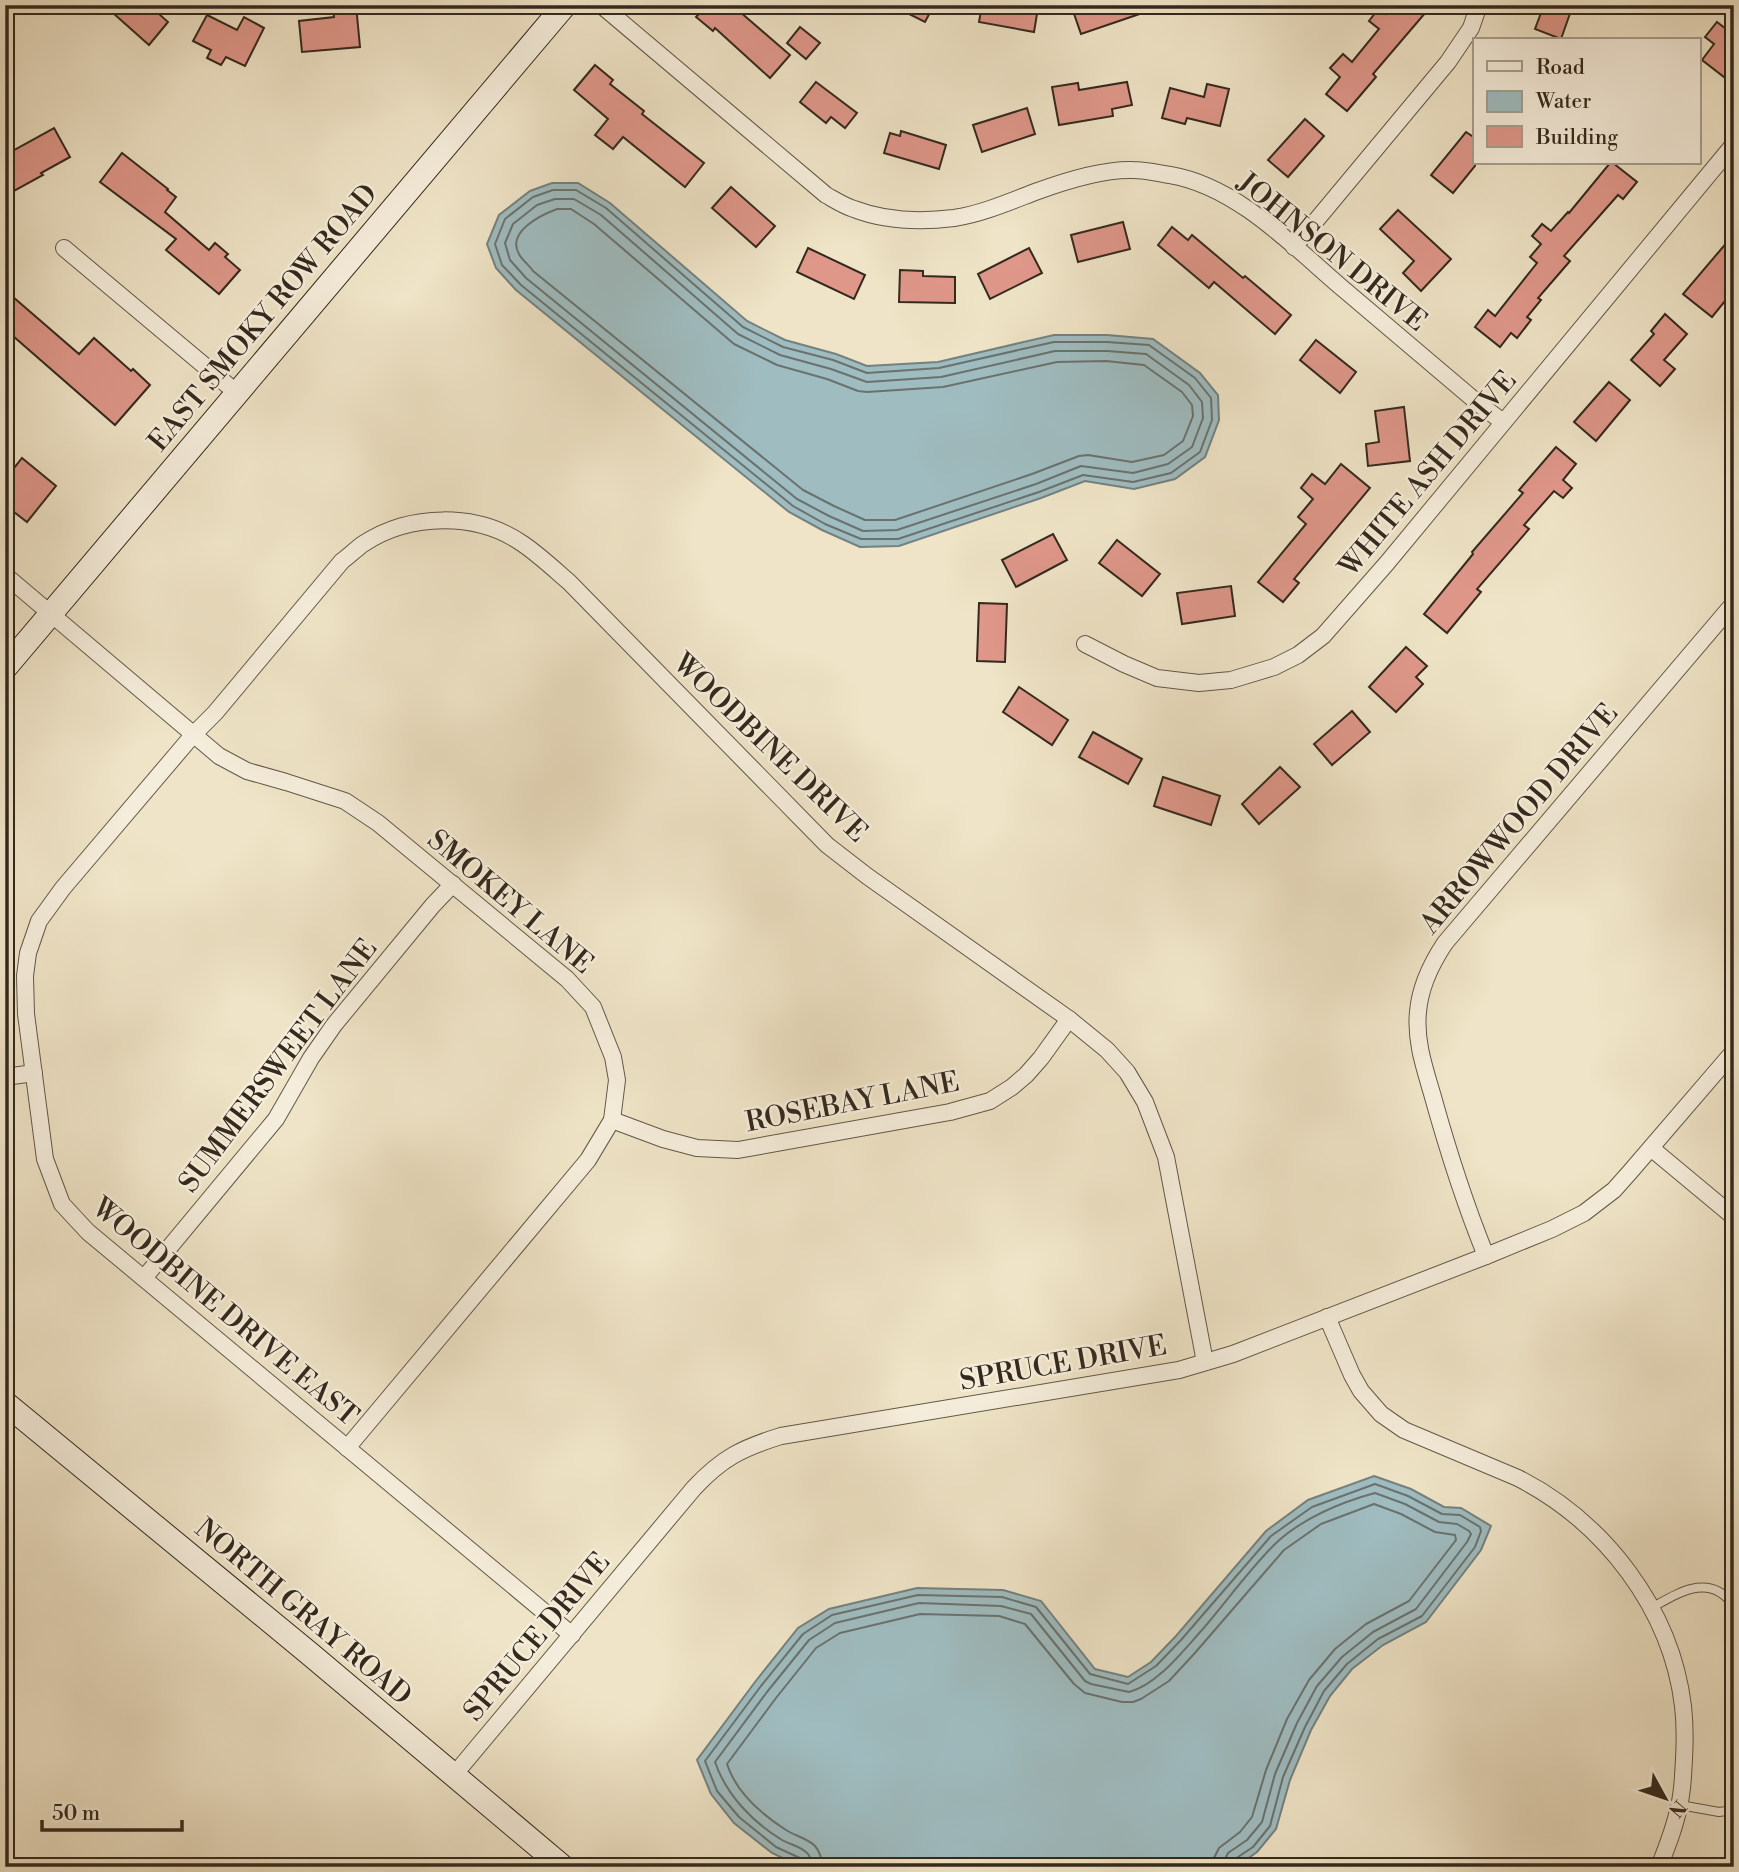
<svg xmlns="http://www.w3.org/2000/svg" width="1739" height="1872" font-family="'Libre Bodoni',serif">
  <style>
    .water { fill: #9fbcc0; stroke: #74817f; stroke-width: 2 }
    .lines { fill: none; stroke-linecap: round; stroke-linejoin: round }
    .shore { stroke: #69726e; stroke-width: 2 }
    .building { fill: #df978a; stroke: #33291d; stroke-width: 2 }
    .lane-casing { stroke: #625848; stroke-width: 10 }
    .street-casing { stroke: #625848; stroke-width: 18 }
    .secondary-casing { stroke: #33291d; stroke-width: 25 }
    .lane { stroke: #f5eddb; stroke-width: 8 }
    .street { stroke: #f5eddb; stroke-width: 16 }
    .secondary { stroke: #f5eddb; stroke-width: 23 }
    .labels { text-anchor: middle; stroke-width: 5; stroke-linejoin: round; paint-order: stroke }
    .street-label { font-size: 28px; fill: #33291d; stroke: #f5eddb }
  </style>
  <rect width="100%" height="100%" fill="#efe4c7"/>
  <filter id="stains"><feTurbulence type="fractalNoise" baseFrequency=".00286" numOctaves="4"/><feColorMatrix values="0 0 0 0 .2 0 0 0 0 .09 0 0 0 0 .02 0 0 0 .5 -.17"/></filter>
  <radialGradient id="worn" r=".72"><stop offset=".6" stop-color="#630" stop-opacity="0"/><stop offset="1" stop-color="#630" stop-opacity=".3"/></radialGradient>
  <g class="water">
    <polygon points="552,183 578,183 610,203 747,321 785,340 836,354 867,366 938,362 1054,335 1107,335 1153,339 1200,373 1218,395 1219,420 1205,457 1175,479 1134,489 1085,481 1041,498 899,546 860,547 822,530 789,512 516,290 496,268 487,244 499,215 530,191"/>
    <polygon points="1374,1476 1411,1489 1444,1507 1461,1508 1491,1526 1481,1550 1426,1622 1383,1645 1352,1669 1330,1696 1311,1730 1290,1780 1276,1829 1257,1852 1236,1867 802,1867 772,1853 734,1823 711,1794 697,1760 755,1682 798,1628 829,1609 917,1588 1003,1590 1041,1601 1095,1669 1128,1677 1151,1662 1176,1636 1266,1531 1308,1500"/>
  </g>
  <g class="lines">
    <g class="shore">
      <polygon points="553,190 576,190 606,208 743,327 783,347 833,360 867,373 939,368 1054,342 1107,342 1149,345 1195,378 1211,398 1212,420 1200,452 1171,473 1133,482 1083,475 1039,492 898,539 861,539 825,524 793,506 521,285 502,265 495,244 505,219 533,197"/>
      <polygon points="555,199 574,199 601,215 738,334 780,355 831,369 867,382 941,377 1055,351 1107,351 1146,354 1189,385 1202,402 1203,418 1192,447 1168,464 1133,473 1081,466 1036,484 897,530 863,531 829,516 797,499 526,278 510,260 505,243 513,224 537,205"/>
      <path d="M 557,209 L 571,209 L 594,224 L 734,344 L 777,365 L 827,379 L 858,391 L 867,392 L 943,387 L 1057,362 L 1106,361 L 1144,365 L 1182,392 L 1192,405 L 1193,416 L 1183,441 L 1164,455 L 1132,462 L 1088,455 L 1079,456 L 1032,474 L 895,520 L 865,520 L 834,506 L 803,490 L 533,271 C 529,265 522,260 519,254 C 506,232 541,215 557,209 Z"/>
      <polyline points="803,1867 800,1858 776,1847 739,1817 717,1791 705,1761 761,1686 803,1634 832,1615 918,1595 1002,1597 1036,1607 1090,1674 1128,1684 1156,1666 1181,1640 1271,1536 1312,1507 1375,1484 1408,1496 1442,1514 1460,1515 1480,1527 1481,1531 1475,1547 1422,1616 1378,1639 1347,1664 1324,1691 1305,1727 1283,1777 1270,1826 1253,1847 1235,1859 1233,1867"/>
      <path d="M 812,1867 C 811,1861 811,1856 806,1852 C 799,1846 789,1844 782,1840 C 752,1822 726,1794 715,1762 L 767,1692 L 809,1640 L 835,1623 L 919,1603 L 1001,1606 L 1031,1614 L 1085,1681 L 1091,1684 L 1129,1692 C 1157,1685 1183,1651 1202,1630 C 1226,1602 1249,1570 1275,1544 C 1301,1519 1341,1502 1375,1493 L 1405,1504 L 1439,1522 L 1457,1524 L 1469,1531 L 1471,1534 L 1467,1542 L 1416,1609 L 1373,1632 L 1342,1657 L 1317,1686 L 1297,1723 L 1275,1774 L 1262,1822 L 1247,1840 L 1228,1853 L 1225,1859 L 1224,1867"/>
      <path d="M 822,1867 C 822,1859 820,1852 815,1846 C 807,1838 795,1836 786,1830 C 761,1814 736,1792 727,1764 L 776,1698 L 816,1648 L 840,1633 L 920,1614 L 999,1616 L 1025,1624 L 1074,1684 L 1085,1693 L 1122,1702 L 1133,1702 L 1141,1699 L 1169,1681 L 1194,1654 L 1284,1550 L 1321,1524 L 1374,1504 L 1401,1514 L 1435,1532 L 1455,1535 L 1456,1540 L 1409,1601 L 1366,1624 L 1335,1649 L 1309,1680 L 1287,1719 L 1266,1770 L 1252,1817 L 1240,1832 L 1219,1848 L 1214,1858 L 1213,1867"/>
    </g>
  </g>
  <g class="building">
    <polygon points="104,5 149,5 168,22 149,45"/>
    <polygon points="333,5 356,5 360,47 302,52 299,21 334,17"/>
    <polygon points="707,5 732,5 790,55 770,78 715,28 713,31 696,17"/>
    <polygon points="891,5 934,5 925,22"/>
    <polygon points="982,5 1025,5 1038,8 1034,32 979,22"/>
    <polygon points="1071,5 1156,5 1157,8 1081,34"/>
    <polygon points="1394,5 1432,5 1373,74 1376,77 1347,111 1326,94 1340,77 1330,68 1343,54 1352,62 1379,29 1369,21 1379,8 1386,14"/>
    <polygon points="1544,5 1573,5 1561,39 1535,29"/>
    <polygon points="207,15 237,30 244,17 264,28 245,66 226,57 221,65 207,58 211,50 193,41"/>
    <polygon points="1717,22 1734,35 1734,64 1724,77 1702,60 1714,44 1705,37"/>
    <polygon points="800,27 820,43 806,59 787,43"/>
    <polygon points="595,65 613,80 610,84 644,111 642,114 704,163 685,187 623,137 613,149 595,135 608,119 574,90"/>
    <polygon points="816,82 857,113 845,128 831,117 826,123 800,102"/>
    <polygon points="1127,82 1132,105 1112,109 1113,116 1059,125 1052,87 1078,83 1079,90"/>
    <polygon points="1207,84 1229,89 1220,126 1187,118 1185,124 1162,118 1170,88 1204,97"/>
    <polygon points="1027,108 1035,134 982,152 973,125"/>
    <polygon points="1305,119 1324,136 1288,177 1268,160"/>
    <polygon points="54,128 70,157 41,173 43,175 14,191 5,174 5,155"/>
    <polygon points="901,131 946,145 939,169 884,153 890,133 900,136"/>
    <polygon points="1466,132 1475,138 1475,166 1453,193 1431,175"/>
    <polygon points="122,153 168,189 167,190 176,197 165,212 209,250 215,243 228,254 225,257 240,270 219,294 166,250 176,239 100,182"/>
    <polygon points="1610,163 1613,163 1637,182 1623,199 1618,195 1564,256 1570,261 1538,298 1541,300 1527,317 1531,320 1517,338 1511,333 1500,347 1475,327 1488,310 1495,316 1537,263 1530,257 1541,244 1532,236 1542,224 1551,231 1568,212 1569,213"/>
    <polygon points="731,187 775,226 756,247 712,208"/>
    <polygon points="1398,210 1451,259 1421,291 1403,273 1414,261 1380,229"/>
    <polygon points="1123,222 1130,249 1078,262 1071,235"/>
    <polygon points="1172,227 1188,240 1192,235 1243,278 1245,276 1291,315 1275,334 1214,282 1209,288 1158,245"/>
    <polygon points="1734,234 1734,290 1712,317 1683,294"/>
    <polygon points="808,248 865,275 854,299 797,272"/>
    <polygon points="1029,248 1042,273 990,299 978,274"/>
    <polygon points="900,270 923,271 923,276 955,277 955,303 899,302"/>
    <polygon points="5,290 79,354 94,338 131,371 133,369 150,385 115,425 5,329"/>
    <polygon points="1665,314 1687,334 1664,360 1675,369 1660,386 1631,360 1654,334 1651,331"/>
    <polygon points="1316,340 1356,372 1340,393 1300,360"/>
    <polygon points="1609,382 1630,400 1596,441 1574,422"/>
    <polygon points="1404,407 1410,461 1368,466 1366,444 1379,442 1375,411"/>
    <polygon points="1556,447 1576,464 1563,480 1572,488 1563,498 1554,491 1524,525 1529,529 1477,589 1481,592 1447,633 1424,614 1473,554 1472,552 1523,493 1519,490"/>
    <polygon points="22,458 56,486 27,522 5,505 5,461 14,468"/>
    <polygon points="1341,464 1370,488 1294,579 1299,583 1283,602 1258,582 1306,524 1298,517 1313,499 1301,488 1312,474 1325,484"/>
    <polygon points="1053,534 1067,560 1016,587 1002,560"/>
    <polygon points="1117,540 1160,574 1142,596 1099,563"/>
    <polygon points="1231,586 1235,616 1182,624 1177,593"/>
    <polygon points="979,603 1007,604 1005,662 977,661"/>
    <polygon points="1406,647 1427,666 1416,677 1423,684 1396,712 1369,687"/>
    <polygon points="1019,687 1068,720 1052,745 1003,712"/>
    <polygon points="1352,711 1370,732 1332,765 1314,744"/>
    <polygon points="1093,732 1142,759 1128,784 1079,757"/>
    <polygon points="1280,767 1300,787 1259,824 1242,804"/>
    <polygon points="1163,777 1220,796 1211,825 1154,806"/>
  </g>
  <g class="lines">
    <defs>
      <g id="lane">
        <path d="M 1651,1608 C 1680,1592 1710,1572 1734,1606"/>
        <polyline points="1680,1805 1719,1812 1734,1810"/>
      </g>
      <g id="street">
        <path d="M 601,5 L 826,195 C 835,200 844,206 854,209 C 885,221 921,222 954,218 C 981,214 1009,202 1035,192 C 1062,182 1104,169 1133,170 C 1145,170 1158,173 1170,175 C 1236,186 1292,245 1341,287 C 1387,326 1433,365 1479,404 L 1503,422"/>
        <polyline points="1294,247 1448,62 1471,28 1479,5"/>
        <polyline points="64,248 237,393"/>
        <polyline points="5,575 219,756 247,771 286,782 345,801 378,823 567,979 593,1007 613,1057 617,1080 612,1120 588,1160 347,1448"/>
        <polyline points="1085,644 1124,664 1157,678 1199,683 1231,680 1274,667 1298,655 1323,636 1387,563 1734,144"/>
        <polyline points="5,1077 34,1073"/>
        <polyline points="612,1120 663,1139 697,1148 738,1150 950,1112 990,1101 1012,1087 1026,1075 1041,1058 1069,1019"/>
        <polyline points="1651,1148 1734,1217"/>
        <path d="M 1486,1256 C 1465,1204 1448,1151 1433,1097 C 1425,1069 1415,1042 1418,1012 C 1420,987 1431,964 1445,943 L 1734,603"/>
        <polyline points="144,1278 276,1119 311,1058 334,1025 433,905 453,884"/>
        <path d="M 1327,1317 L 1352,1375 L 1361,1391 L 1381,1414 L 1404,1430 L 1518,1478 C 1604,1522 1671,1608 1683,1706 C 1685,1723 1685,1741 1684,1759 C 1683,1774 1683,1791 1679,1806 C 1675,1827 1667,1847 1659,1867"/>
        <path d="M 572,1635 L 88,1232 L 62,1204 L 45,1159 L 26,1014 L 25,976 L 28,953 L 39,921 L 63,888 L 193,735 L 215,713 L 342,561 C 349,556 356,549 363,544 C 410,513 477,512 523,544 C 539,555 554,569 569,582 L 827,845 L 867,876 L 1069,1019 L 1107,1050 L 1127,1072 L 1145,1102 L 1166,1157 L 1205,1362"/>
        <path d="M 454,1775 L 694,1488 C 722,1458 742,1448 781,1436 L 1179,1370 L 1233,1354 L 1486,1256 L 1552,1229 L 1584,1213 L 1614,1190 L 1630,1172 L 1734,1051"/>
      </g>
      <g id="secondary">
        <polyline points="5,668 565,5"/>
        <polyline points="5,1403 310,1654 563,1867"/>
      </g>
    </defs>
    <use href="#lane" class="lane-casing"/>
    <use href="#street" class="street-casing"/>
    <use href="#secondary" class="secondary-casing"/>
    <use href="#lane" class="lane"/>
    <use href="#street" class="street"/>
    <use href="#secondary" class="secondary"/>
  </g>
  <g class="labels">
    <g class="street-label">
      <text transform="translate(1333 251) rotate(39)" y="10">JOHNSON DRIVE</text>
      <text transform="translate(262 317) rotate(-50)" y="10">EAST SMOKY ROW ROAD</text>
      <text transform="translate(1427 473) rotate(-50)" y="10">WHITE ASH DRIVE</text>
      <text transform="translate(771 747) rotate(44)" y="10">WOODBINE DRIVE</text>
      <text transform="translate(1518 818) rotate(-50)" y="10">ARROWWOOD DRIVE</text>
      <text transform="translate(511 901) rotate(40)" y="10">SMOKEY LANE</text>
      <text transform="translate(277 1065) rotate(-53)" y="10">SUMMERSWEET LANE</text>
      <text transform="translate(852 1101) rotate(-11)" y="10">ROSEBAY LANE</text>
      <text transform="translate(226 1311) rotate(40)" y="10">WOODBINE DRIVE EAST</text>
      <text transform="translate(1063 1362) rotate(-10)" y="10">SPRUCE DRIVE</text>
      <text transform="translate(304 1611) rotate(40)" y="10">NORTH GRAY ROAD</text>
      <text transform="translate(536 1636) rotate(-50)" y="10">SPRUCE DRIVE</text>
    </g>
  </g>
  <rect width="1739" height="1872" fill="none" stroke="#efe4c7" stroke-width="28"/>
  <rect x="7" y="7" width="1725" height="1858" fill="none" stroke="#33291d" stroke-width="3.5"/>
  <rect x="14" y="14" width="1711" height="1844" fill="none" stroke="#33291d" stroke-width="2"/>
  <rect x="1473" y="38" width="228" height="126" fill="#f5eddb" stroke="#a79f8f" stroke-width="2"/>
  <rect x="1487" y="61" width="35" height="10" fill="#f5eddb" stroke="#a79f8f" stroke-width="2"/>
  <text x="1536" y="74" font-size="21" fill="#33291d">Road</text>
  <rect x="1487" y="91" width="35" height="21" fill="#9fbcc0" stroke="#a79f8f" stroke-width="2"/>
  <text x="1536" y="108" font-size="21" fill="#33291d">Water</text>
  <rect x="1487" y="126" width="35" height="21" fill="#df978a" stroke="#a79f8f" stroke-width="2"/>
  <text x="1536" y="144" font-size="21" fill="#33291d">Building</text>
  <g transform="translate(1665 1798) rotate(130)" stroke="#f5eddb" stroke-width="5" paint-order="stroke">
  <path d="M0-5L12 26L0 18L-12 26Z" fill="#33291d"/>
  <text y="-10" font-size="19" font-weight="bold" text-anchor="middle" fill="#33291d">N</text>
  </g>
  <path d="M42 1820v10h140v-10" fill="none" stroke="#33291d" stroke-width="3.5"/>
  <text x="52" y="1820" font-size="21" fill="#33291d" stroke="#f5eddb" stroke-width="5" paint-order="stroke">50 m</text>
  <rect width="100%" height="100%" filter="url(#stains)"/>
  <rect width="100%" height="100%" fill="url(#worn)"/>
</svg>
